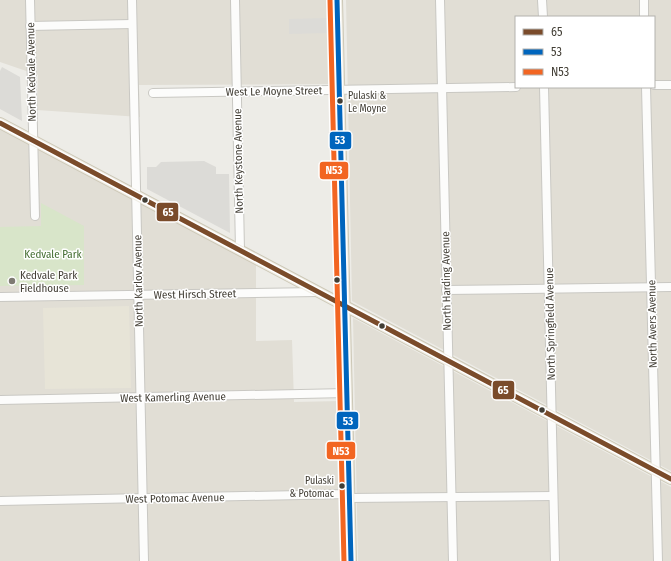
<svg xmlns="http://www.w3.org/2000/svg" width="671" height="561" font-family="'Fira Sans Condensed',sans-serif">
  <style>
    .residential { fill: #e1ded5; fill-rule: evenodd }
    .education { fill: #e7e4d7 }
    .green { fill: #d8e5c9 }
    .parking { fill: #dcdbd7 }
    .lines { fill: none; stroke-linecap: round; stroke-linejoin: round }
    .minor-casing { stroke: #c9c8c3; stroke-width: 10 }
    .major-casing { stroke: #cdc8b7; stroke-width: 12 }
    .minor { stroke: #fcfcfb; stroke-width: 8 }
    .major { stroke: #efece3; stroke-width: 10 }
    .bus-1-casing { stroke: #fff; stroke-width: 8 }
    .bus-2-casing { stroke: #fff; stroke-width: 8 }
    .bus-3-casing { stroke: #fff; stroke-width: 8 }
    .bus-1 { stroke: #7a4b2a; stroke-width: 5 }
    .bus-2 { stroke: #0065bd; stroke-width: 5 }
    .bus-3 { stroke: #f26522; stroke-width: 5 }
    .bus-dot { fill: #423e35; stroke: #fff; stroke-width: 1.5 }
    .poi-dot { fill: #7e7b73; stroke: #fff; stroke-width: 1.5 }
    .labels { text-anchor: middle; stroke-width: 3; stroke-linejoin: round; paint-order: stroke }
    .bus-label { font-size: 10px; fill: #423e35; stroke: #fff; text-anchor: start }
    .street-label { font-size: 11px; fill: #423e35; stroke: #fff }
    .park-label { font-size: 11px; fill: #426c2f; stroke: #fff }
    .poi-label { font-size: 11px; fill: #423e35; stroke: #fff; text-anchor: start }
    .line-badge { stroke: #fff; stroke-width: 1.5 }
    .badge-label { font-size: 11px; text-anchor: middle; font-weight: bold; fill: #fff }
  </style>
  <rect width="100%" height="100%" fill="#edece7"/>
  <g class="residential">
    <polygon points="0,0 331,0 333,84 139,85 140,117 37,110 38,75 0,62"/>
    <path d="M 346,0 L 671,0 L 671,471 L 352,301 ZM 516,17 L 654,17 L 654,87 L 516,87 Z"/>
    <polygon points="0,128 256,264 256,341 292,340 294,402 341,401 344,561 0,561"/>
    <polygon points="353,318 671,487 671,561 358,561"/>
  </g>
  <polygon class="education" points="129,306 131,388 45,389 43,308"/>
  <polygon class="green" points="41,203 84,226 84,285 0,286 0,227 41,226"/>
  <g class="parking">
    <polygon points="327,18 328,33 289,34 289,19"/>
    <polygon points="2,67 20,77 22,121 0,109 0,71"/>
    <polygon points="204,161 216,167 216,174 229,174 230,233 147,189 147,167 156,167 161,162"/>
  </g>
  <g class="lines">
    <defs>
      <g id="minor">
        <polyline points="30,0 35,216"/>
        <polyline points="132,0 144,561"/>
        <polyline points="235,0 240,250"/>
        <polyline points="440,0 453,561"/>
        <polyline points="542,0 543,17"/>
        <polyline points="644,0 644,17"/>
        <polyline points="30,26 132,24"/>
        <polyline points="654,85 671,85"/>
        <polyline points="544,87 555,561"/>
        <polyline points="646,87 658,561"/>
        <polyline points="153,93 516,87"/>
        <polyline points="446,290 671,287"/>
        <polyline points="0,297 318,292"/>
        <polyline points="0,400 347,393"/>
        <polyline points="349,498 553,496"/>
        <polyline points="0,501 349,494"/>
      </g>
      <g id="major">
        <polyline points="337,0 351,561"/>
        <polyline points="0,123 671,479"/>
      </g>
    </defs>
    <use href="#minor" class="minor-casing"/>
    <use href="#major" class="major-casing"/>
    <use href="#minor" class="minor"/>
    <use href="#major" class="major"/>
    <defs>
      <polyline id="bus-1" points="0,123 671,479"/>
      <polyline id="bus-2" points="337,0 351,561"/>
      <polyline id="bus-3" points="330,0 344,561"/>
    </defs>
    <use href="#bus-1" class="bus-1-casing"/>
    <use href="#bus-2" class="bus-2-casing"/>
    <use href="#bus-3" class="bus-3-casing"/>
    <use href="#bus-1" class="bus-1"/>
    <use href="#bus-2" class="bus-2"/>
    <use href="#bus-3" class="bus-3"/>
  </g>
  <g class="bus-dot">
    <circle cx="340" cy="101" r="3.5"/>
    <circle cx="145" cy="200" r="3.5"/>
    <circle cx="337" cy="280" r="3.5"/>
    <circle cx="382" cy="326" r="3.5"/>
    <circle cx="542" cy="410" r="3.5"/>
    <circle cx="342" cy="486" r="3.5"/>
  </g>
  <circle class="poi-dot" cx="12" cy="281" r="4"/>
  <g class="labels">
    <g class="bus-label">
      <text x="348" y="99">Pulaski &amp;<tspan x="348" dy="13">Le Moyne</tspan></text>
      <text x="334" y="484" text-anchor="end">Pulaski<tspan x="334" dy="13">&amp; Potomac</tspan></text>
    </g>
    <g class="street-label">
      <text transform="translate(31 72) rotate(-91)" y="4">North Kedvale Avenue</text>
      <text transform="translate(274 91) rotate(-1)" y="4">West Le Moyne Street</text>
      <text transform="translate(238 161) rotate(-91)" y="4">North Keystone Avenue</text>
      <text transform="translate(138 281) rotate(-91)" y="4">North Karlov Avenue</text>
      <text transform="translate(446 281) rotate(-91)" y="4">North Harding Avenue</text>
      <text transform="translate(195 294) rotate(-1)" y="4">West Hirsch Street</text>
      <text transform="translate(550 324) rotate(-91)" y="4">North Springfield Avenue</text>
      <text transform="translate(652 324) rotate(-91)" y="4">North Avers Avenue</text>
      <text transform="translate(173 397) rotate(-1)" y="4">West Kamerling Avenue</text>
      <text transform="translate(175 498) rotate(-1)" y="4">West Potomac Avenue</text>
    </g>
    <g class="park-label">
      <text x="53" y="258">Kedvale Park</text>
    </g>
    <g class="poi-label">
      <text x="20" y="279">Kedvale Park<tspan x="20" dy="13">Fieldhouse</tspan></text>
    </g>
  </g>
  <g class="line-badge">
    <rect x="329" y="131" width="23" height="19" rx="4" fill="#0065bd"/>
    <rect x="319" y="161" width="30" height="19" rx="4" fill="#f26522"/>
    <rect x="156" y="202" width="23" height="20" rx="4" fill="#7a4b2a"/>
    <rect x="492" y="380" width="23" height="20" rx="4" fill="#7a4b2a"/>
    <rect x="336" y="411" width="23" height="19" rx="4" fill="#0065bd"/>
    <rect x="326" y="441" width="30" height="19" rx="4" fill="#f26522"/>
  </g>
  <g class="badge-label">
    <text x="340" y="144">53</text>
    <text x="334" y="174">N53</text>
    <text x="168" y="216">65</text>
    <text x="503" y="394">65</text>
    <text x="348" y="425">53</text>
    <text x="341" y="455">N53</text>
  </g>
  <rect x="515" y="16" width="140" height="72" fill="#ffffff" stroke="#b3b2ae"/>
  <rect x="523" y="29" width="20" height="6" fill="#7a4b2a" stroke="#b3b2ae"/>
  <text x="551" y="36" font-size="12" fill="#423e35">65</text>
  <rect x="523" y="49" width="20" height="6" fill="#0065bd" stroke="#b3b2ae"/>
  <text x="551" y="56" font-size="12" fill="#423e35">53</text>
  <rect x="523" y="69" width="20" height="6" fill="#f26522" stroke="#b3b2ae"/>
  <text x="551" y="76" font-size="12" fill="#423e35">N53</text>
</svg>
